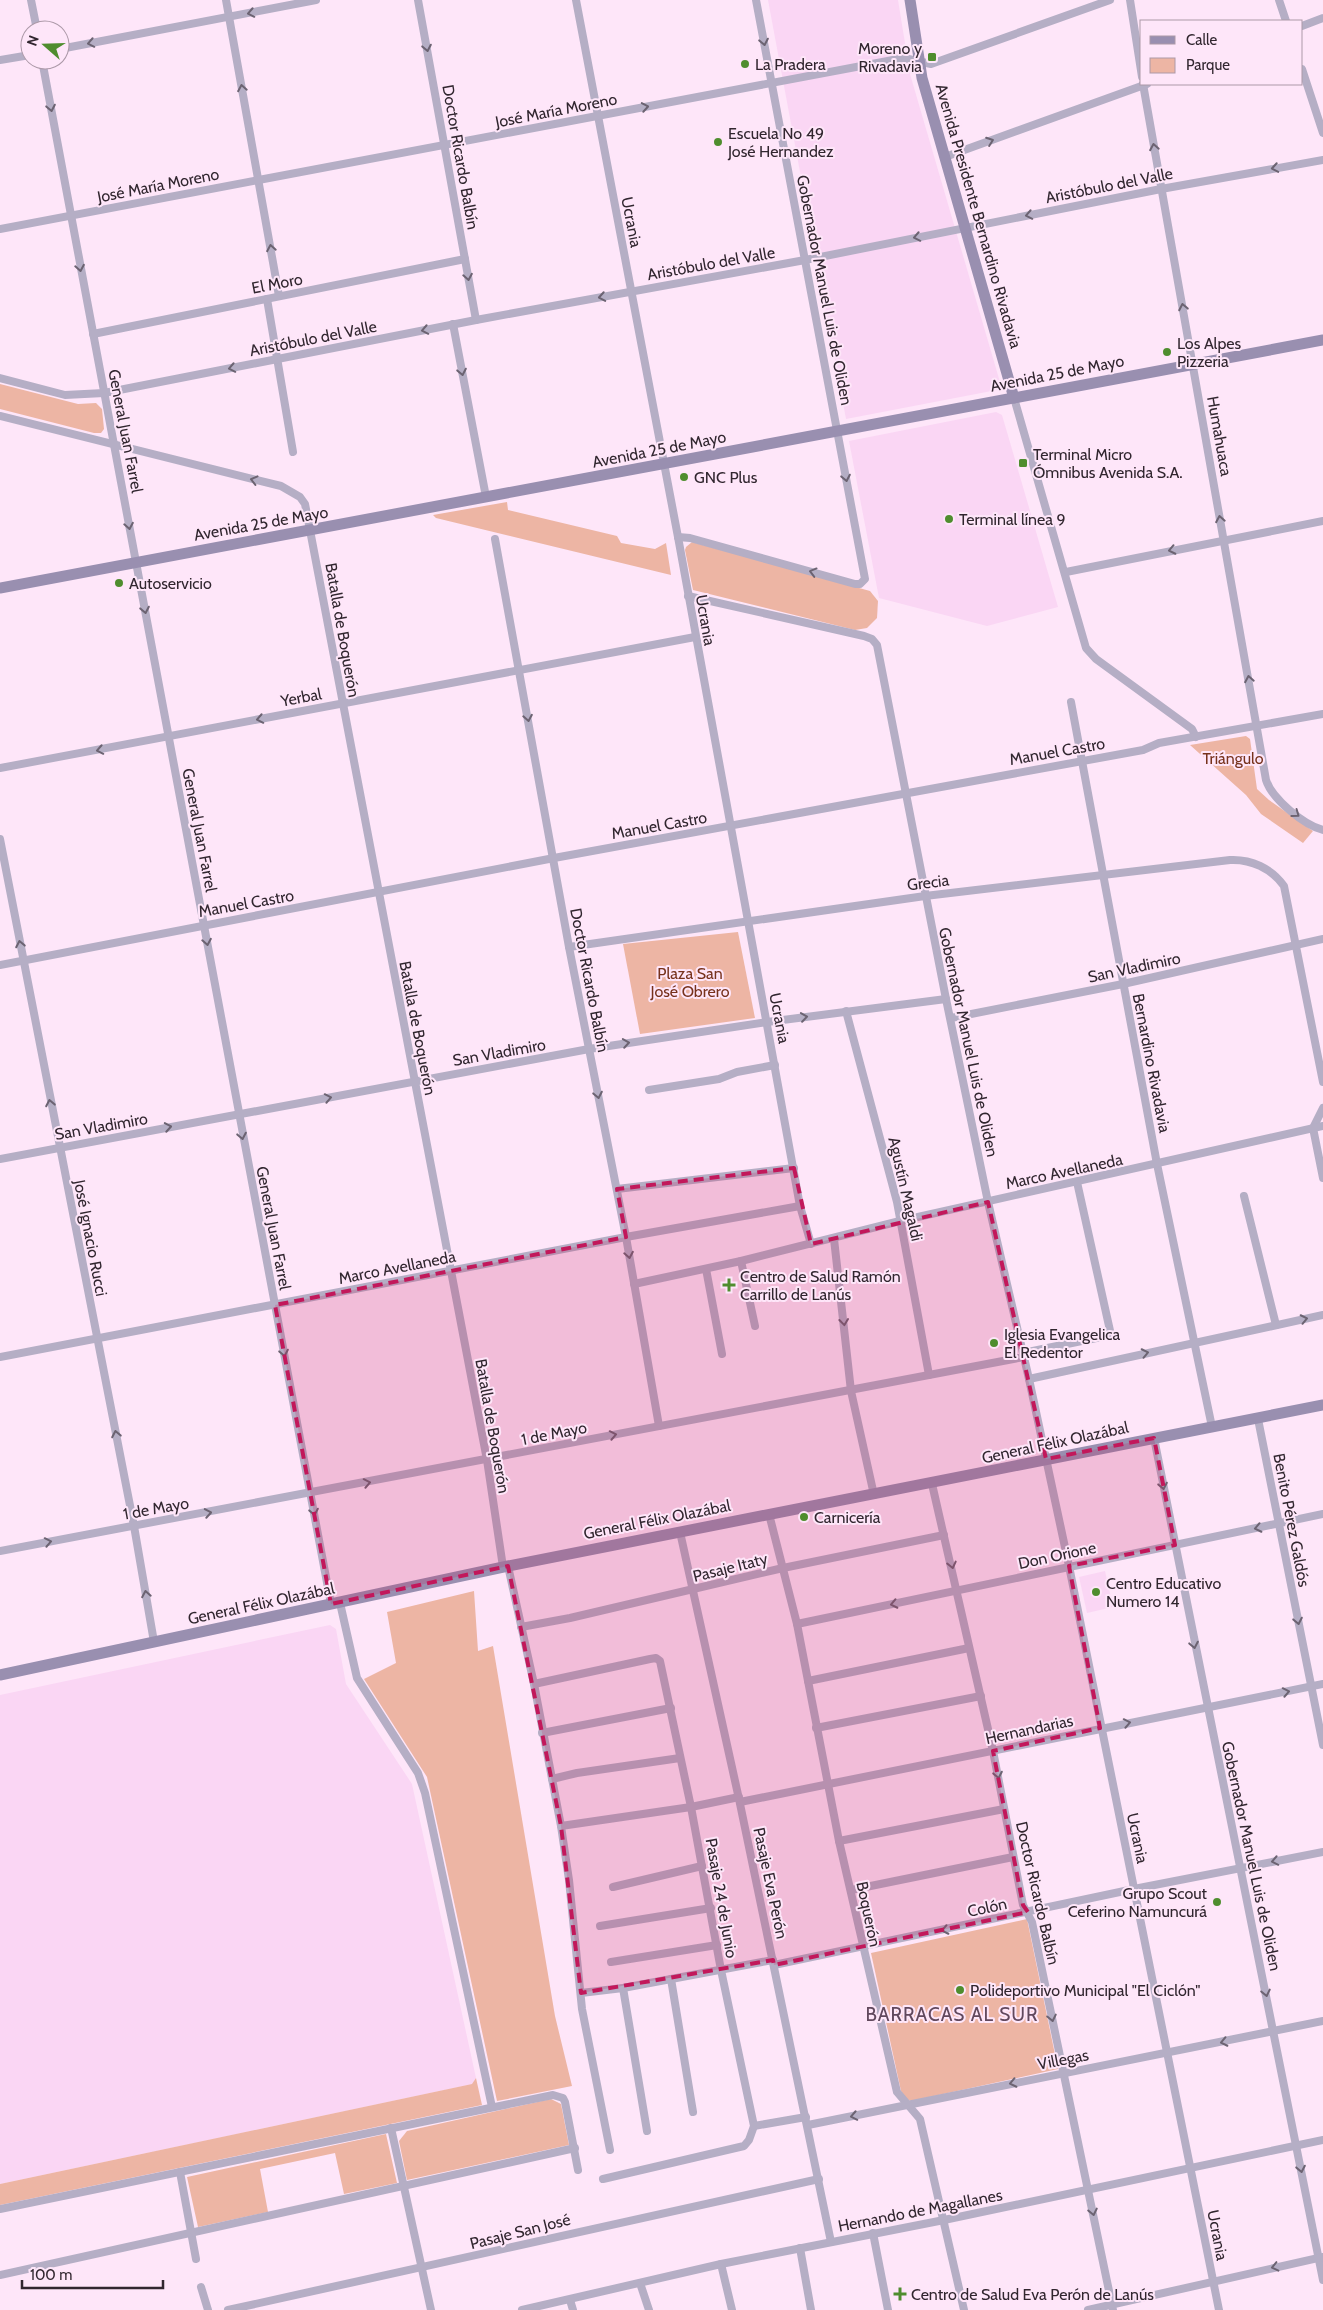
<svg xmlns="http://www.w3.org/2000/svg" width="1323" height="2310" font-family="Cabin,sans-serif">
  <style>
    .built { fill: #fad6f4 }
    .green { fill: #edb5a4 }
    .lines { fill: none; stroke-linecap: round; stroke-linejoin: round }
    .street { stroke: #b5aec5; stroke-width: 8 }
    .secondary { stroke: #998fb0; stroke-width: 11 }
    .oneway { stroke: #6c6372 }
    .marked { fill: #c2185b; fill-opacity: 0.2; stroke: #c2185b; stroke-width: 4; stroke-dasharray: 10 6; stroke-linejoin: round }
    .poi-dot { fill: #4f8d2e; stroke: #fee6f9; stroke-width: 2 }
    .labels { text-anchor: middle; stroke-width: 4; stroke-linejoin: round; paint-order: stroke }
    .poi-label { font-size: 16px; fill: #31262f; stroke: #fee6f9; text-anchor: start }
    .street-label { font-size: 16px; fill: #31262f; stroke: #fee6f9 }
    .park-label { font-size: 16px; fill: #77321c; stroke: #fee6f9 }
    .quarter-label { font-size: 19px; letter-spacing: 1px; fill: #61485d; stroke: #fee6f9 }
  </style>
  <rect width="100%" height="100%" fill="#fee6f9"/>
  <g class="built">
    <polygon points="768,0 898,0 910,74 1002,389 846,419"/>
    <polygon points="996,412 1002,415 1058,607 987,626 879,598 849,441"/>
    <polygon points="1105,1571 1113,1607 1087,1613 1079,1577"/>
    <polygon points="330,1625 336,1629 346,1684 412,1784 476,2078 473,2084 0,2184 0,1695"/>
  </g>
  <g class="green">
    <polygon points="0,384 78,404 96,403 102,409 104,429 101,433 94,433 0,409"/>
    <polygon points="507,502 508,510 617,536 621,543 655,549 666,543 671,575 436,518 433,515"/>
    <polygon points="692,542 870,591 878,601 877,618 867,628 855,630 693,590 685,550 686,547"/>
    <polygon points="1246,736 1250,739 1257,789 1269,800 1313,831 1303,843 1261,814 1246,795 1190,745"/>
    <polygon points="738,932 755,1018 640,1034 623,944"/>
    <polygon points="474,1591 478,1651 493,1646 555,2016 572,2086 497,2101 427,1777 364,1679 396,1663 387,1612"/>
    <polygon points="1027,1919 1058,2069 911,2101 906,2099 901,2091 871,1953"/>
    <polygon points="476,2078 482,2105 0,2205 0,2184 472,2084"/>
    <polygon points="551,2099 561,2104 569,2145 407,2180 399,2141 407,2131"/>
    <polygon points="386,2134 397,2183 344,2194 335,2153 260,2169 268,2212 198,2227 187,2177"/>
  </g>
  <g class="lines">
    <g class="street">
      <polyline points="31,0 37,30"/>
      <polyline points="226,0 279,296"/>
      <polyline points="418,0 476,320"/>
      <polyline points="576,0 678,537 800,1206 811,1244"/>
      <polyline points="1130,0 1142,77"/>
      <polyline points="1279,0 1286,21"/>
      <polyline points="1302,26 1323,18"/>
      <polyline points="60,49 316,0"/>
      <polyline points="0,60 30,55"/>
      <polyline points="42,60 331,1604"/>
      <polyline points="1302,69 1323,133"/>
      <path d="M 1143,84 L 1266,780 C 1272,799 1304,825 1323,830"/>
      <polyline points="945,157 1147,84"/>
      <polyline points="0,229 893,60 904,58 931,64 1110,0"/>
      <polyline points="267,299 293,452"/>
      <polyline points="453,324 486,497"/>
      <polyline points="93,334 465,259"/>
      <polyline points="0,378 65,395 104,393 476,320 805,260 1161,189 1323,160"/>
      <polyline points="1014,398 1086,648 1096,659 1192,729 1196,737"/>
      <polyline points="0,416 281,486 300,497 305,504 487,1460 503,1567"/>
      <polyline points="678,537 690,538 855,584 860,584 865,579 756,0"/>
      <polyline points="495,539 569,947 626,1237 659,1426"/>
      <polyline points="1066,572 1323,521"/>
      <polyline points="688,596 864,636 872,639 877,645 946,999 988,1202 1029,1379 1069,1566 1219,2310"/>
      <polyline points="1071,702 1157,1164 1212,1427"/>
      <polyline points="0,768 695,637"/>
      <polyline points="0,839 134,1526 154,1642"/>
      <path d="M 569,947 L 925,896 L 1230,860 C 1251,859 1271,868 1284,886 L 1323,1082"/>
      <polyline points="0,965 554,858 1143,750 1159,743 1323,714"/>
      <polyline points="846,1011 897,1202 929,1375"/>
      <polyline points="951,1018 1123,984 1323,939"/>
      <polyline points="649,1090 719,1079 737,1072 775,1065"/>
      <polyline points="1323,1108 1313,1128 1323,1178"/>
      <polyline points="0,1159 589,1049 767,1022 946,999"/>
      <polyline points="617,1189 794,1168"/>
      <polyline points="1244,1196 1276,1325"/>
      <polyline points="834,1239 851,1391 874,1495"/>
      <polyline points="741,1261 755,1326"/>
      <polyline points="706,1269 722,1354"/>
      <polyline points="634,1284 741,1261 900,1221 1323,1126"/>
      <polyline points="1023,1353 1111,1335 1077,1182"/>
      <polyline points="0,1357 626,1237 800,1206"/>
      <polyline points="1029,1379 1323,1315"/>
      <polyline points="1258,1419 1323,1745"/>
      <polyline points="1154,1438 1323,2280"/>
      <polyline points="932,1484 993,1751 1023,1905 1032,1922 1113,2310"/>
      <polyline points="769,1514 797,1624 839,1841 897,2092 920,2119 964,2310"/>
      <polyline points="680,1532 739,1799 831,2242"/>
      <polyline points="0,1551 1024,1357"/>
      <polyline points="508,1566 534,1684 561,1826 569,1880 582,2009 610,2150"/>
      <polyline points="340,1603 357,1678 418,1773 425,1793 492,2107"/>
      <polyline points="797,1624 1323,1514"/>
      <polyline points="521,1627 570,1618 783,1568 944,1535"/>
      <polyline points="808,1681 969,1648"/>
      <polyline points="534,1684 650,1659 656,1658 660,1661 691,1807 721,1970 754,2126 749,2140 744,2146 603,2179"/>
      <polyline points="816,1728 981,1696"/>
      <polyline points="542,1733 671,1708"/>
      <polyline points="552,1779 577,1773 680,1758"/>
      <polyline points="740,1802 1323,1684"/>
      <polyline points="561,1826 691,1807 739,1797"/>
      <polyline points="839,1841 1004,1809"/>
      <polyline points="613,1887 702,1866"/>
      <polyline points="851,1890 1013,1857"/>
      <polyline points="600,1926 711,1908"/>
      <polyline points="611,1962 717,1945"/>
      <polyline points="774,1965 1134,1889 1323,1852"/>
      <polyline points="671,1979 693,2112"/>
      <polyline points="623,1988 647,2131"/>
      <polyline points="581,1993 623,1988 773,1960"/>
      <polyline points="808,2125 1323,2021"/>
      <polyline points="754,2126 806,2117"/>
      <polyline points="391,2128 431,2310"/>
      <polyline points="180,2172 196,2259"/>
      <polyline points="0,2209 553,2095 563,2098 565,2102 578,2170"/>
      <polyline points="873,2233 888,2310"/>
      <polyline points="800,2248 811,2310"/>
      <polyline points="721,2264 732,2310"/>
      <polyline points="0,2275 575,2148"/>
      <polyline points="640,2283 649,2310"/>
      <polyline points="201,2287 208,2310"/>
      <polyline points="570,2300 573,2310"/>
      <path d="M 228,2310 C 426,2268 622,2221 819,2179"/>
      <polyline points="522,2310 721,2264 944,2220 1323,2140"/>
      <polyline points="1088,2310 1323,2257"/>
    </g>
    <g class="secondary">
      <polyline points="910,0 922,78 1014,398"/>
      <polyline points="0,588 1323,340"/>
      <polyline points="0,1675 508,1566 1323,1405"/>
    </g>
  </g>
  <defs><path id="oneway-chevron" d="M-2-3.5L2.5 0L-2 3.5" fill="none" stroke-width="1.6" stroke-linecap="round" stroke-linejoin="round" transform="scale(1.25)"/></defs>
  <g class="oneway">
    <use href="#oneway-chevron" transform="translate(251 13) rotate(169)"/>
    <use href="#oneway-chevron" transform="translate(764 42) rotate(79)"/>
    <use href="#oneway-chevron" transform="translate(91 43) rotate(169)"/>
    <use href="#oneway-chevron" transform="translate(427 48) rotate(79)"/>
    <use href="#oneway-chevron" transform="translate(242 88) rotate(-100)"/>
    <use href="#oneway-chevron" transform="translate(645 107) rotate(-10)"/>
    <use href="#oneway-chevron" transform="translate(51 108) rotate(79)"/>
    <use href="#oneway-chevron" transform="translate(990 141) rotate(-20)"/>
    <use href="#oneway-chevron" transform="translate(1154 147) rotate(-100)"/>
    <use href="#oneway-chevron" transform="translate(1275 168) rotate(170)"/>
    <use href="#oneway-chevron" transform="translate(1029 215) rotate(169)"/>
    <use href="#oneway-chevron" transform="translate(917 237) rotate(169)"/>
    <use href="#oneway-chevron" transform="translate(271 248) rotate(-100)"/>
    <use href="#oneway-chevron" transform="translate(80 268) rotate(80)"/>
    <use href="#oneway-chevron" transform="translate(468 277) rotate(80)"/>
    <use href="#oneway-chevron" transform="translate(602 297) rotate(170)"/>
    <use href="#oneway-chevron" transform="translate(1183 307) rotate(-101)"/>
    <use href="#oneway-chevron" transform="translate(425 330) rotate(169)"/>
    <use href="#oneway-chevron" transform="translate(232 368) rotate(169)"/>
    <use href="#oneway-chevron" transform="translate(462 372) rotate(79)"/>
    <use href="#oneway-chevron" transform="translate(846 478) rotate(79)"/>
    <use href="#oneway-chevron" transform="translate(254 480) rotate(-166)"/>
    <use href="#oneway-chevron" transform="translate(1220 519) rotate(-100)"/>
    <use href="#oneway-chevron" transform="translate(129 526) rotate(80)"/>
    <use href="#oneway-chevron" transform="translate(1172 550) rotate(168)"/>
    <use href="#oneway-chevron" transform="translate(813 572) rotate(-165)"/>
    <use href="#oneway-chevron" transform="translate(145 610) rotate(79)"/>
    <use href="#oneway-chevron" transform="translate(1249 679) rotate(-100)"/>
    <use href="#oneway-chevron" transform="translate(528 718) rotate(80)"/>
    <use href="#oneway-chevron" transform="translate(260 719) rotate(169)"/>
    <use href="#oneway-chevron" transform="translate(100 750) rotate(169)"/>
    <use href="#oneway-chevron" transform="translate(1296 814) rotate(36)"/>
    <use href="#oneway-chevron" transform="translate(207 942) rotate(80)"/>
    <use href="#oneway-chevron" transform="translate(20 944) rotate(-101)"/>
    <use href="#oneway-chevron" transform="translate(804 1017) rotate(-8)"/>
    <use href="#oneway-chevron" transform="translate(626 1043) rotate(-9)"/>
    <use href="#oneway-chevron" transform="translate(598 1095) rotate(79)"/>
    <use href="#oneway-chevron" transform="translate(328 1098) rotate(-11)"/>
    <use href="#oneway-chevron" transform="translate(50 1103) rotate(-101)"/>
    <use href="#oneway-chevron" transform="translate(168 1127) rotate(-10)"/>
    <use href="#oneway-chevron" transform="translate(242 1136) rotate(79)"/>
    <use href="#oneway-chevron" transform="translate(629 1255) rotate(80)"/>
    <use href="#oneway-chevron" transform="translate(1304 1319) rotate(-12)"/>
    <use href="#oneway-chevron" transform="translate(844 1322) rotate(83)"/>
    <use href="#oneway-chevron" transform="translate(284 1353) rotate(79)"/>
    <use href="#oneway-chevron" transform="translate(1145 1353) rotate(-12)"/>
    <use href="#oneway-chevron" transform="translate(116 1434) rotate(-101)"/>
    <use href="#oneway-chevron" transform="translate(613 1435) rotate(-11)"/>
    <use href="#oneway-chevron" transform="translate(367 1483) rotate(-11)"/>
    <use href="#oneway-chevron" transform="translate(1163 1486) rotate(79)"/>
    <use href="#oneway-chevron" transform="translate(314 1512) rotate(79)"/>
    <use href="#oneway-chevron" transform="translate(208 1513) rotate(-10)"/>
    <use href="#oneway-chevron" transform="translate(1258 1528) rotate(168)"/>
    <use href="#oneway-chevron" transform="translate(48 1542) rotate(-11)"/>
    <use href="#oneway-chevron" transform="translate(952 1565) rotate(77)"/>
    <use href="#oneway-chevron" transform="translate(146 1594) rotate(-100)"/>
    <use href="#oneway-chevron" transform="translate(894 1604) rotate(168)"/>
    <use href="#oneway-chevron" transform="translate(1298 1621) rotate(79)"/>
    <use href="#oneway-chevron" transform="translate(1194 1645) rotate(79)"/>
    <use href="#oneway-chevron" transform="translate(1286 1692) rotate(-11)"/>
    <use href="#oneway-chevron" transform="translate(1127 1723) rotate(-11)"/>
    <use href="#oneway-chevron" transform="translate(998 1775) rotate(79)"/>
    <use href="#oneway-chevron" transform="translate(1275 1861) rotate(169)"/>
    <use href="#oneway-chevron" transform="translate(945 1930) rotate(168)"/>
    <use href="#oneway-chevron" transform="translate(1266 1993) rotate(78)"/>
    <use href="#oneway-chevron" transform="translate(1052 2018) rotate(78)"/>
    <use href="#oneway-chevron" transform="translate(1224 2042) rotate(168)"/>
    <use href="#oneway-chevron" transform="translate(1013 2083) rotate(168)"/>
    <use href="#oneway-chevron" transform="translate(854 2116) rotate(169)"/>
    <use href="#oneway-chevron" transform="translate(1301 2169) rotate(79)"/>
    <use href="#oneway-chevron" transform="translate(1093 2212) rotate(78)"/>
    <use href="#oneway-chevron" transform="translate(1275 2267) rotate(167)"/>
  </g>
  <path class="marked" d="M 794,1168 L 811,1244 L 988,1202 L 1046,1459 L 1154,1438 L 1175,1545 L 1069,1566 L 1100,1728 L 993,1751 L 1023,1905 L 1028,1912 L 774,1965 L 773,1960 L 581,1993 L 561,1826 L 508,1566 L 331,1604 L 275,1305 L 626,1237 L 617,1189 Z"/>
  <g class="poi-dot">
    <rect x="927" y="52" width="10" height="10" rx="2.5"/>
    <circle cx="745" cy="64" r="5"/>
    <circle cx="718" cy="142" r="5"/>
    <circle cx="1167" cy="352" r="5"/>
    <rect x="1018" y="458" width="10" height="10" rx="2.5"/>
    <circle cx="684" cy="477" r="5"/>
    <circle cx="949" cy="519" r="5"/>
    <circle cx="119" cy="583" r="5"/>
    <path d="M726.5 1277.5h5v5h5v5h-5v5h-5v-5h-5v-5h5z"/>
    <circle cx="994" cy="1343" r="5"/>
    <circle cx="804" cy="1517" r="5"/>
    <circle cx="1096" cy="1592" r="5"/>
    <circle cx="1217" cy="1902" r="5"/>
    <circle cx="960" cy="1990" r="5"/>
    <path d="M897.5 2286.5h5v5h5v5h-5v5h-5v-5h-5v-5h5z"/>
  </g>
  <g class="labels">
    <g class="poi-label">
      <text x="922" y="54" text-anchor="end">Moreno y<tspan x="922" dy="18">Rivadavia</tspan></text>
      <text x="755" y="70">La Pradera</text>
      <text x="728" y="139">Escuela No 49<tspan x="728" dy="18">José Hernandez</tspan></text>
      <text x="1177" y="349">Los Alpes<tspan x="1177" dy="18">Pizzeria</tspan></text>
      <text x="1033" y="460">Terminal Micro<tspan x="1033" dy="18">Ómnibus Avenida S.A.</tspan></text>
      <text x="694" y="483">GNC Plus</text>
      <text x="959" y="525">Terminal línea 9</text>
      <text x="129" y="589">Autoservicio</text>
      <text x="740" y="1282">Centro de Salud Ramón<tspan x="740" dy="18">Carrillo de Lanús</tspan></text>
      <text x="1004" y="1340">Iglesia Evangelica<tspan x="1004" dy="18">El Redentor</tspan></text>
      <text x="814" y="1523">Carnicería</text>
      <text x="1106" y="1589">Centro Educativo<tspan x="1106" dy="18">Numero 14</tspan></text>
      <text x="1207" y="1899" text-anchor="end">Grupo Scout<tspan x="1207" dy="18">Ceferino Namuncurá</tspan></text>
      <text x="970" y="1996">Polideportivo Municipal "El Ciclón"</text>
      <text x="911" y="2300">Centro de Salud Eva Perón de Lanús</text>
    </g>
    <g class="street-label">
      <text transform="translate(556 110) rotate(-11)" y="6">José María Moreno</text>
      <text transform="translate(461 157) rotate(80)" y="6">Doctor Ricardo Balbín</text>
      <text transform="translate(158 185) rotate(-11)" y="6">José María Moreno</text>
      <text transform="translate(1109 185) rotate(-11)" y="6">Aristóbulo del Valle</text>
      <text transform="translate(979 216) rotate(74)" y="6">Avenida Presidente Bernardino Rivadavia</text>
      <text transform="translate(632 222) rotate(79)" y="6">Ucrania</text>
      <text transform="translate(711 263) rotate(-10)" y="6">Aristóbulo del Valle</text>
      <text transform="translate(277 283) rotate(-11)" y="6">El Moro</text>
      <text transform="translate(825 290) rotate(79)" y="6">Gobernador Manuel Luis de Oliden</text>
      <text transform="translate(313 338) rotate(-11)" y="6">Aristóbulo del Valle</text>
      <text transform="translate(1057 373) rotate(-11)" y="6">Avenida 25 de Mayo</text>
      <text transform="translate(126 431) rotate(79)" y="6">General Juan Farrel</text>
      <text transform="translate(1220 436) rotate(80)" y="6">Humahuaca</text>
      <text transform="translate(659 449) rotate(-11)" y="6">Avenida 25 de Mayo</text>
      <text transform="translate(261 523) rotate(-10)" y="6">Avenida 25 de Mayo</text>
      <text transform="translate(706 620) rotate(80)" y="6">Ucrania</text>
      <text transform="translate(343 630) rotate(80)" y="6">Batalla de Boquerón</text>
      <text transform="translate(301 697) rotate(-11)" y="6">Yerbal</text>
      <text transform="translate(1057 751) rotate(-10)" y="6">Manuel Castro</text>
      <text transform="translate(659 825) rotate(-10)" y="6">Manuel Castro</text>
      <text transform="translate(200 830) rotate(79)" y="6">General Juan Farrel</text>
      <text transform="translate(928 882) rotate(-7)" y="6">Grecia</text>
      <text transform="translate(246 903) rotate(-10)" y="6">Manuel Castro</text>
      <text transform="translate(1134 967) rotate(-12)" y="6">San Vladimiro</text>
      <text transform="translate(590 980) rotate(79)" y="6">Doctor Ricardo Balbín</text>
      <text transform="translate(780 1018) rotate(79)" y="6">Ucrania</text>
      <text transform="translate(418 1028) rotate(79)" y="6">Batalla de Boquerón</text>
      <text transform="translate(969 1042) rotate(78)" y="6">Gobernador Manuel Luis de Oliden</text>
      <text transform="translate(499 1052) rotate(-10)" y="6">San Vladimiro</text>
      <text transform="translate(1152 1063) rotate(79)" y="6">Bernardino Rivadavia</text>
      <text transform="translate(101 1126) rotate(-10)" y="6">San Vladimiro</text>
      <text transform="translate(1064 1171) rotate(-12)" y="6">Marco Avellaneda</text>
      <text transform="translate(906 1189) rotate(77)" y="6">Agustín Magaldi</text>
      <text transform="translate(274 1228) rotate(79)" y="6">General Juan Farrel</text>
      <text transform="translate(91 1238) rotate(79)" y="6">José Ignacio Rucci</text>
      <text transform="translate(397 1267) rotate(-11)" y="6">Marco Avellaneda</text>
      <text transform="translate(493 1426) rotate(80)" y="6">Batalla de Boquerón</text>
      <text transform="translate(554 1433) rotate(-11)" y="6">1 de Mayo</text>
      <text transform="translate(1055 1442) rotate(-12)" y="6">General Félix Olazábal</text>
      <text transform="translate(156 1508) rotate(-10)" y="6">1 de Mayo</text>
      <text transform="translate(657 1519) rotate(-11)" y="6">General Félix Olazábal</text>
      <text transform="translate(1292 1520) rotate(79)" y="6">Benito Pérez Galdós</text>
      <text transform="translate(1057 1555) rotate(-12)" y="6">Don Orione</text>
      <text transform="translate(730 1567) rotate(-14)" y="6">Pasaje Itaty</text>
      <text transform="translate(261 1603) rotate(-12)" y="6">General Félix Olazábal</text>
      <text transform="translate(1029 1729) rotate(-12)" y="6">Hernandarias</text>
      <text transform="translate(1138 1838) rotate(78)" y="6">Ucrania</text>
      <text transform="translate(1252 1856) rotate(78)" y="6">Gobernador Manuel Luis de Oliden</text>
      <text transform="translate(771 1883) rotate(78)" y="6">Pasaje Eva Perón</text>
      <text transform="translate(1038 1893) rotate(77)" y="6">Doctor Ricardo Balbín</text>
      <text transform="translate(722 1898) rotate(80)" y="6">Pasaje 24 de Junio</text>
      <text transform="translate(987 1907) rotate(-12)" y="6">Colón</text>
      <text transform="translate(869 1914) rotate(78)" y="6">Boquerón</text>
      <text transform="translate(1063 2059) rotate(-11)" y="6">Villegas</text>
      <text transform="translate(920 2210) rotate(-11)" y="6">Hernando de Magallanes</text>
      <text transform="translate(520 2231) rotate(-14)" y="6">Pasaje San José</text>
      <text transform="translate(1218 2235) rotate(79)" y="6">Ucrania</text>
    </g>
    <g class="park-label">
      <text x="1233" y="764">Triángulo</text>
      <text x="690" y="979">Plaza San<tspan x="690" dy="18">José Obrero</tspan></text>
    </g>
    <g class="quarter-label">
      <text x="952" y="2021">BARRACAS AL SUR</text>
    </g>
  </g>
  <rect x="1140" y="20" width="162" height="65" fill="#fee6f9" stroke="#ac99a8"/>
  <rect x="1150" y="36" width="25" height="8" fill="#998fb0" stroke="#ac99a8"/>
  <text x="1186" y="45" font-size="15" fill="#31262f">Calle</text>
  <rect x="1150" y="58" width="25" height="15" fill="#edb5a4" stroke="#ac99a8"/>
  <text x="1186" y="70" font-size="15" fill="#31262f">Parque</text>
  <g transform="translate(45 45) rotate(290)"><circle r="24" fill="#fee6f9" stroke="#ac99a8"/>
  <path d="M0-4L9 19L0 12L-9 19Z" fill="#4f8d2e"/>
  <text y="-8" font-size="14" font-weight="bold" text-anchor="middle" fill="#31262f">N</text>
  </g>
  <path d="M22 2280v8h141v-8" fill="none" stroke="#31262f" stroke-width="2.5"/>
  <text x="30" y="2280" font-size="15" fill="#31262f" stroke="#fee6f9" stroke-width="4" paint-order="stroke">100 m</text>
</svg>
